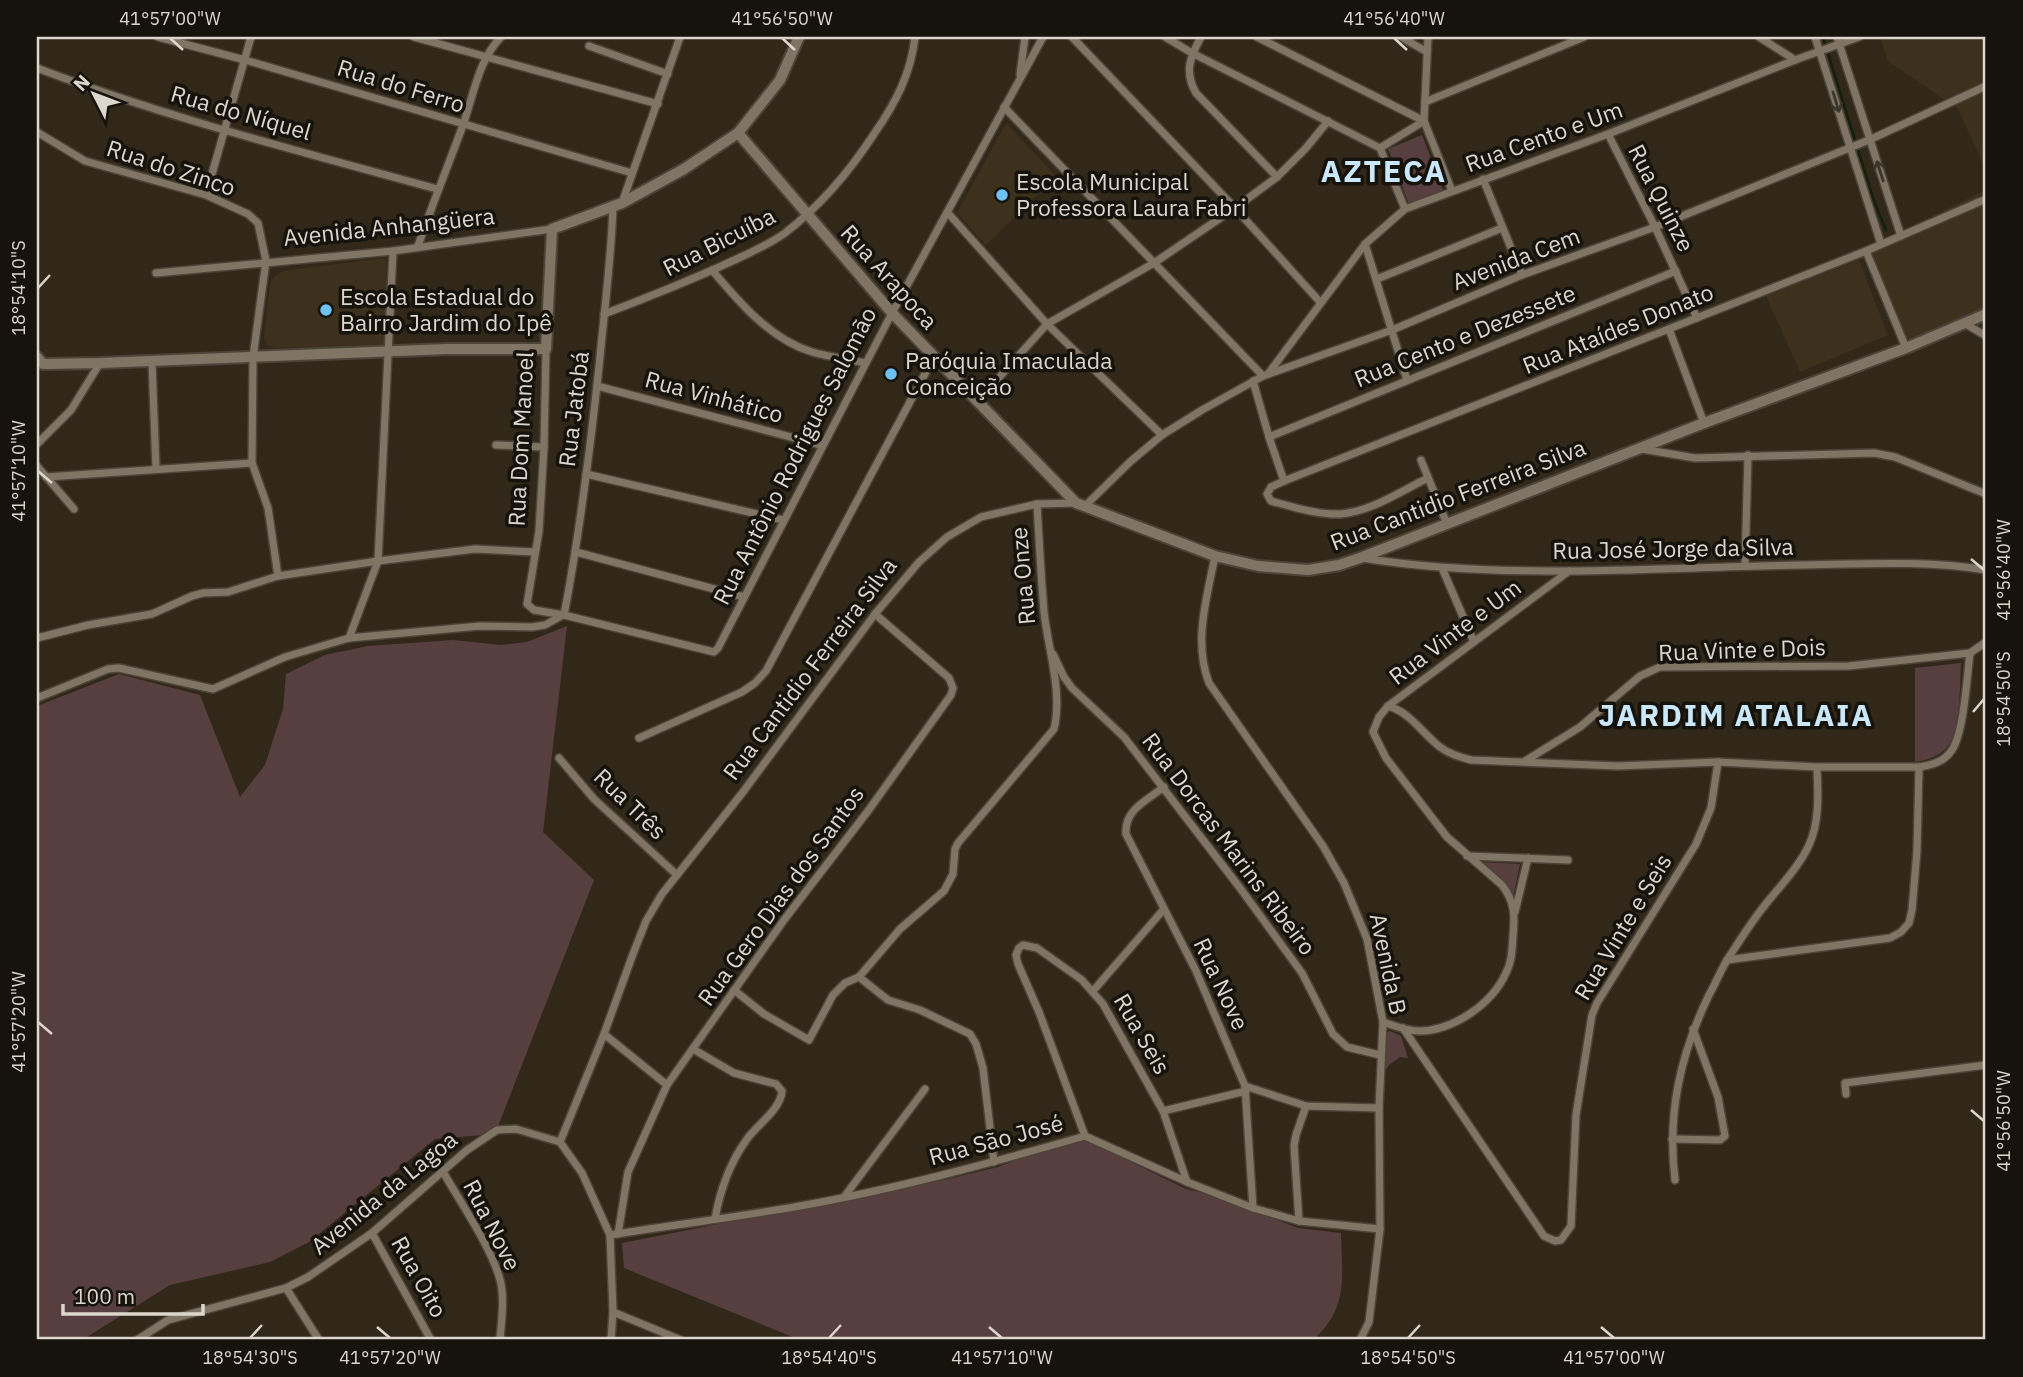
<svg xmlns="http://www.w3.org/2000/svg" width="2023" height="1377" font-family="'IBM Plex Sans',sans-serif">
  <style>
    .built { fill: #3d301d }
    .green { fill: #573f40 }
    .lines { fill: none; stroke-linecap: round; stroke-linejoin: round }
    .stream { stroke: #10200d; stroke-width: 2.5 }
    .street-casing { stroke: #4c4439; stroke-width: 10 }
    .secondary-casing { stroke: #4c4439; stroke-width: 14 }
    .street { stroke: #807565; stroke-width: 7 }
    .secondary { stroke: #807565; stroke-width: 10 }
    .oneway { stroke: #3b352b }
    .ticks { fill: none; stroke: #dcd6cd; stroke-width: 2.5 }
    .poi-dot { fill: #6dc2f3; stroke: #16120c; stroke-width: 2.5 }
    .labels { text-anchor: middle; stroke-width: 7; stroke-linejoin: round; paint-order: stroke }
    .street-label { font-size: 23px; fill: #dcd6cd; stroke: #16120c }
    .poi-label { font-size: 23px; fill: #dcd6cd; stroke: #16120c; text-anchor: start }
    .district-label { font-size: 30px; font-weight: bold; letter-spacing: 2px; fill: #cae8fa; stroke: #16120c }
    .neatline { fill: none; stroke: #dcd6cd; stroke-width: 2.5 }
    .ticks-label { font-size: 18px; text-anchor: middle; fill: #dcd6cd }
  </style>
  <rect width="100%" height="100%" fill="#32281a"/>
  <g class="built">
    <polygon points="1880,37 1986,37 1986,170 1958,109 1888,61"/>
    <polygon points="1006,123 1056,176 986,245 957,213"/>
    <polygon points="1986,190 1986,307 1908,340 1869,247"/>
    <polygon points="382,258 386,260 386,346 274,348 266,344 264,336 270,284 274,277 283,271"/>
    <polygon points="1859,260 1888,335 1800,372 1766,296"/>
  </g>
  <g class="green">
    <polygon points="1422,135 1443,190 1409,204 1388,149"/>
    <polygon points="567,626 543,832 594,880 495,1134 435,1139 309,1242 270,1262 170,1285 82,1340 37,1340 37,706 119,674 200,695 240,797 265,765 283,709 286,674 325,655 368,646 453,640 501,645 527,642"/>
    <path d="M 1961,663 C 1960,681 1960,725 1952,740 C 1945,754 1930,760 1915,762 L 1915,668 Z"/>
    <polygon points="1479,862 1520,864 1513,897 1503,881"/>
    <polygon points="1390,1031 1401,1036 1408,1058 1400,1057 1389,1065 1383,1074 1385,1033"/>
    <path d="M 1078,1136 L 1186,1189 L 1215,1196 L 1298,1228 L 1341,1233 C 1342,1276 1349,1308 1313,1340 L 800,1340 L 624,1268 L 622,1243 L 948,1179 L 998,1167 Z"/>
  </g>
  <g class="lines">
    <polyline class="stream" points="1823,37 1874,201 1886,230"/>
    <defs>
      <g id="street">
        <polyline points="158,37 245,60 632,173"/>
        <polyline points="414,37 658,104"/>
        <polyline points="1072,37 1235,208 1320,302"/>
        <polyline points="1165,37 1192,53 1380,148 1405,209"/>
        <path d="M 1201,37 C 1190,57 1184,72 1196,93 L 1277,177"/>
        <polyline points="1257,37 1424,121"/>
        <polyline points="1401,37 1427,52"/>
        <polyline points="1428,37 1424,121 1452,191"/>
        <polyline points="1759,37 1795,60"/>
        <polyline points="1815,37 1881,244"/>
        <polyline points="1837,37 1901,236"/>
        <polyline points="589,46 668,74"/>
        <path d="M 37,68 C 167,118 303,152 437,189"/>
        <polyline points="1020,75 1025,37"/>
        <polyline points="1425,102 1584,37"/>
        <polyline points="1004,107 1263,376"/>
        <polyline points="37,132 85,161 206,195 248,214 258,223 266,261 253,357 252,463 268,508 278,576"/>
        <polyline points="1608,134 1655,227 1697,318"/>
        <polyline points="1380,148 1424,121"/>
        <polyline points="1483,179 1522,275"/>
        <polyline points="206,195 251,37"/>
        <polyline points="622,203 680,37"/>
        <polyline points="948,213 1047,324 1162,435"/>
        <polyline points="1365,244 1407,380"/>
        <path d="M 418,246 C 432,205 448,166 463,125 C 474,94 478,61 501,37"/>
        <polyline points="1866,251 1906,348"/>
        <path d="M 712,270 C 739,302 770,339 812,352 C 829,357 848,359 865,363"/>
        <polyline points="156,273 393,251 552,229"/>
        <polyline points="1377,279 1502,228"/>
        <path d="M 604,314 C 646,298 687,282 728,263 C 747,254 767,246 785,233 C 820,206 850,171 874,134 C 895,104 911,74 915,37"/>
        <polyline points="1964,323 1986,336"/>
        <polyline points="1669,329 1704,423"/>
        <polyline points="546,349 544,447 539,531 527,604 534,610 564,615 714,652 718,648 892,313 1043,37"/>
        <polyline points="152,362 156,469"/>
        <polyline points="1268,374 1365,244 1405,209 1608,134 1795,60 1859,37"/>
        <polyline points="1253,381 1269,437 1284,481"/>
        <polyline points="597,386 821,445"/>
        <polyline points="977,402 1047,324 1154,263 1235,208 1277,177 1306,148 1328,121"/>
        <polyline points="1269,437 1676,271"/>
        <polyline points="37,444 71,410 100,363"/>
        <polyline points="496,445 544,447"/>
        <polyline points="1642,449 1695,458 1874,453 1895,457 1986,494"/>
        <polyline points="1421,460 1447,524"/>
        <polyline points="37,466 74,509"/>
        <polyline points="586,474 783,520"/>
        <polyline points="46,477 252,463"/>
        <path d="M 1428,478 C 1401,491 1372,511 1341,514 C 1318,515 1293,507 1271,501 L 1267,494 L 1271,487 L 1284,481 L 1866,251 L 1986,199"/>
        <polyline points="1085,506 1131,461 1162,435 1202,410 1263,376 1392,330 1522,275 1655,227 1869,140 1986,86"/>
        <polyline points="576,552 744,597"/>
        <path d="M 1215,556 C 1207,597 1193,642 1209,683 L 1323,846 L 1344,883 L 1367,939 L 1383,1022 L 1379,1108 L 1380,1229 L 1369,1322 L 1360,1340"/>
        <path d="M 1362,558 C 1507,581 1655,567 1801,565 C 1862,564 1926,560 1986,570"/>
        <polyline points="1745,566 1748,455"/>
        <polyline points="1442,568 1474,642"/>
        <path d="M 564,615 C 580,533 590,450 599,367 C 604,314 611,261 613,207"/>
        <polyline points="37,638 88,625 152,614 192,596 203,593 228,592 278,576 378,561 475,549 535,552"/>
        <polyline points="349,638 378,561 393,251"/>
        <polyline points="1053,654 1064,677 1072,688 1124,737 1240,888 1302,973 1333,1034 1347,1047 1380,1055"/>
        <polyline points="37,698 108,669 119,668 213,689 285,657 349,638 480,626 532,627 545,625 563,615"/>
        <path d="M 1388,706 C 1410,712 1423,734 1440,747 C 1449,754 1460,757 1471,760 L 1618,766 L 1718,762 L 1817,767 L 1919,767 C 1932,765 1944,762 1952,750 C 1964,732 1967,676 1970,653"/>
        <polyline points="639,738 742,692 755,683 766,671 934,357"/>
        <polyline points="559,758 594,799 677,875"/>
        <polyline points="1525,761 1580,727 1640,676 1660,667 1849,666 1970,653 1986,642"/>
        <path d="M 1164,787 C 1147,800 1124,810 1126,834 L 1196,971 L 1245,1086 L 1306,1106 L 1379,1108"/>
        <polyline points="1467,856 1568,860"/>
        <polyline points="1515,912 1528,858"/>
        <polyline points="1727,960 1890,938 1901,932 1909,923 1912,910 1917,851 1919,767"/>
        <polyline points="859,977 888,1000 920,1010 970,1034 976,1044 983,1068 994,1162"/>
        <path d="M 734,990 L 764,1014 L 809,1040 L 833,995 L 845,983 L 859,977 L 900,929 L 944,891 L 953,874 L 955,849 L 958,843 L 1054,729 C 1063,692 1048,649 1044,612 C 1041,576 1039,540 1037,504"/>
        <polyline points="1093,991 1164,909"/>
        <path d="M 1383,1022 C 1395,1026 1407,1031 1420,1031 C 1454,1030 1492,1004 1506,973 C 1512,962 1512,949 1513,936 C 1515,916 1515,902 1502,885 L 1447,837 L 1386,758 L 1373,732 L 1379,717 L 1388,706 L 1569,571"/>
        <polyline points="1403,1028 1544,1236 1555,1241 1561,1240 1571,1226 1576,1115 1592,1015 1597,1003 1696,844 1711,808 1718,762"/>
        <polyline points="604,1034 667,1085"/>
        <path d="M 693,1049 L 734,1073 L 776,1084 L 782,1091 C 781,1109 757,1125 747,1139 C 729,1164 720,1190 715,1219"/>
        <polyline points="1245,1086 1253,1208"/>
        <polyline points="1846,1094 1845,1083 1986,1065"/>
        <polyline points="1163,1111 1246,1091"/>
        <polyline points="1085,1136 1039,1012 1018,964 1016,955 1019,948 1023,945 1037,948 1082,980 1103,1004 1163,1111 1187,1182"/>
        <polyline points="1672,1139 1720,1140 1725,1136 1718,1097 1693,1029"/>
        <polyline points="560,1142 604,1034 633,954 646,921 662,894 743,792 875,614 919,562 947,537 981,517 1037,504 1076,503"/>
        <path d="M 442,1170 C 458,1199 500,1259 502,1291 C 504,1307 501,1324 500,1340"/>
        <path d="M 1675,1180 C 1667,1114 1680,1055 1709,995 C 1716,983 1721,969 1729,957 C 1740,940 1752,921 1765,905 C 1780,886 1799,867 1809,845 C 1820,821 1818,793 1817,767"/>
        <polyline points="844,1197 925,1089"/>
        <polyline points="1299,1221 1294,1146 1296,1135 1306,1106"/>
        <polyline points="372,1233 431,1340"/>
        <polyline points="618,1234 628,1172 667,1085 784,920 868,811 951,695 953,688 949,678 875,614"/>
        <path d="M 610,1235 C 673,1225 737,1217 800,1206 C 896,1189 991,1163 1085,1136 L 1187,1182 L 1253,1208 L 1299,1221 L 1380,1229"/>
        <polyline points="286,1288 319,1340"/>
        <polyline points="613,1312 681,1340"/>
        <polyline points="137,1340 168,1320 286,1288 308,1277 372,1233 467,1150 497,1130 516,1129 560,1142 582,1173 610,1235 613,1312 611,1340"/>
      </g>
      <g id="secondary">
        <polyline points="738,133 892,313 1076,503 1215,556 1258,566 1308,570 1339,565 1360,558 1704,423 1906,348 1986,314"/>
        <polyline points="37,357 43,364 100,363 447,349 546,349 552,229 622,203 684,169 738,133 780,80 799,37"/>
      </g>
    </defs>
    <use href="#street" class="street-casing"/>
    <use href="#secondary" class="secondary-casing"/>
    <use href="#street" class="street"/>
    <use href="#secondary" class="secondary"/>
  </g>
  <defs><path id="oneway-shaft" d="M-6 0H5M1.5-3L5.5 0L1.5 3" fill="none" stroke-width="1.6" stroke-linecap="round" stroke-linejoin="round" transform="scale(1.75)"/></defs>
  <g class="oneway">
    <use href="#oneway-shaft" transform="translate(1836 102) rotate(73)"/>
    <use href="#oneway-shaft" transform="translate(1880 171) rotate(-108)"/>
  </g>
  <path class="ticks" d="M 170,38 L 183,50M 782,38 L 795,50M 1394,38 L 1407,50M 38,288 L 50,275M 38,471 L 52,483M 1971,559 L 1984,570M 1973,712 L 1984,699M 38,1022 L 52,1034M 1971,1110 L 1984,1121M 377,1327 L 390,1338M 989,1327 L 1002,1338M 1601,1327 L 1614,1338M 250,1338 L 262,1325M 829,1338 L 841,1325M 1408,1338 L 1420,1325"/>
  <g class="poi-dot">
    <circle cx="1002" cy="195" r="7"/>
    <circle cx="326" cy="310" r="7"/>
    <circle cx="891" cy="374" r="7"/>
  </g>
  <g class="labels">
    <g class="street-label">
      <text transform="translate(401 86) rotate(17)" y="8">Rua do Ferro</text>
      <text transform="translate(241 113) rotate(16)" y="8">Rua do Níquel</text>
      <text transform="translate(1544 137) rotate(-20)" y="8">Rua Cento e Um</text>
      <text transform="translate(171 168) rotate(18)" y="8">Rua do Zinco</text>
      <text transform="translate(1661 198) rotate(63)" y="8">Rua Quinze</text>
      <text transform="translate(389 227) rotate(-6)" y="8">Avenida Anhangüera</text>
      <text transform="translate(719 242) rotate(-27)" y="8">Rua Bicuíba</text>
      <text transform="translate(1516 259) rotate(-21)" y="8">Avenida Cem</text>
      <text transform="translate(889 277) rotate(48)" y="8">Rua Arapoca</text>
      <text transform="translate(1618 329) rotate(-22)" y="8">Rua Ataídes Donato</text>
      <text transform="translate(1465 336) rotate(-22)" y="8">Rua Cento e Dezessete</text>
      <text transform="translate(714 397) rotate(15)" y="8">Rua Vinhático</text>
      <text transform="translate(574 409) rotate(-83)" y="8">Rua Jatobá</text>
      <text transform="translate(521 439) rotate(-87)" y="8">Rua Dom Manoel</text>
      <text transform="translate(795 456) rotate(-63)" y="8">Rua Antônio Rodrigues Salomão</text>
      <text transform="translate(1458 495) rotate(-21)" y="8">Rua Cantidio Ferreira Silva</text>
      <text transform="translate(1673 549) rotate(-1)" y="8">Rua José Jorge da Silva</text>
      <text transform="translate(1023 576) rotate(-95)" y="8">Rua Onze</text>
      <text transform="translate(1455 632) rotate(-37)" y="8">Rua Vinte e Um</text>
      <text transform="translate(1742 650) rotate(-2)" y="8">Rua Vinte e Dois</text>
      <text transform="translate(810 669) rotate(-53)" y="8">Rua Cantidio Ferreira Silva</text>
      <text transform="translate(630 804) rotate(44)" y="8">Rua Três</text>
      <text transform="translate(1229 844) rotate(53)" y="8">Rua Dorcas Marins Ribeiro</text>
      <text transform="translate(781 896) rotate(-54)" y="8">Rua Gero Dias dos Santos</text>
      <text transform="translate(1623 927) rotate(-59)" y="8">Rua Vinte e Seis</text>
      <text transform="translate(1388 964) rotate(78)" y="8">Avenida B</text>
      <text transform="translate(1221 984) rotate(65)" y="8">Rua Nove</text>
      <text transform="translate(1142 1034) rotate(60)" y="8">Rua Seis</text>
      <text transform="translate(996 1140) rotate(-15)" y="8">Rua São José</text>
      <text transform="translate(384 1193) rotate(-39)" y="8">Avenida da Lagoa</text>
      <text transform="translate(492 1225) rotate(63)" y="8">Rua Nove</text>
      <text transform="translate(419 1277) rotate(61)" y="8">Rua Oito</text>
    </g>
    <g class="poi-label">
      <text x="1016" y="190">Escola Municipal<tspan x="1016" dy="26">Professora Laura Fabri</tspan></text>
      <text x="340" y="305">Escola Estadual do<tspan x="340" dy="26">Bairro Jardim do Ipê</tspan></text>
      <text x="905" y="369">Paróquia Imaculada<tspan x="905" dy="26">Conceição</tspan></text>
    </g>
    <g class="district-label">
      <text x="1384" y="182">AZTECA</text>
      <text x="1736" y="726">JARDIM ATALAIA</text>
    </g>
  </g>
  <rect width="2023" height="1377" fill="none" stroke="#16120c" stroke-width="77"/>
  <g transform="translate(94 94) rotate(312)" stroke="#16120c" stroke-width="5" paint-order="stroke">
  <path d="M0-5L12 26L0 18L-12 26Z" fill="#dcd6cd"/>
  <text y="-10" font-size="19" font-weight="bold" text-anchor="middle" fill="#dcd6cd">N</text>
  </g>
  <path d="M63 1304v10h140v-10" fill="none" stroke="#dcd6cd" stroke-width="3.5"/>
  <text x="74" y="1304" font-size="21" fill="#dcd6cd" stroke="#16120c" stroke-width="5" paint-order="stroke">100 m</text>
  <rect x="38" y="38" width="1946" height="1300" class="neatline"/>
  <g class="ticks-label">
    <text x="170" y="25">41°57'00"W</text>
    <text x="782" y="25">41°56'50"W</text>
    <text x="1394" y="25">41°56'40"W</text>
    <text transform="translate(19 288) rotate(-90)" y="6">18°54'10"S</text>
    <text transform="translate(19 471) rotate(-90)" y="6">41°57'10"W</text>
    <text transform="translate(2004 570) rotate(-90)" y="6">41°56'40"W</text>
    <text transform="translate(2004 699) rotate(-90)" y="6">18°54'50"S</text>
    <text transform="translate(19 1022) rotate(-90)" y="6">41°57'20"W</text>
    <text transform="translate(2004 1121) rotate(-90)" y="6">41°56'50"W</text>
    <text x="250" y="1364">18°54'30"S</text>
    <text x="390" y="1364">41°57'20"W</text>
    <text x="829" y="1364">18°54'40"S</text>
    <text x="1002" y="1364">41°57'10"W</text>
    <text x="1408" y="1364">18°54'50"S</text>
    <text x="1614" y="1364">41°57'00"W</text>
  </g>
</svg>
